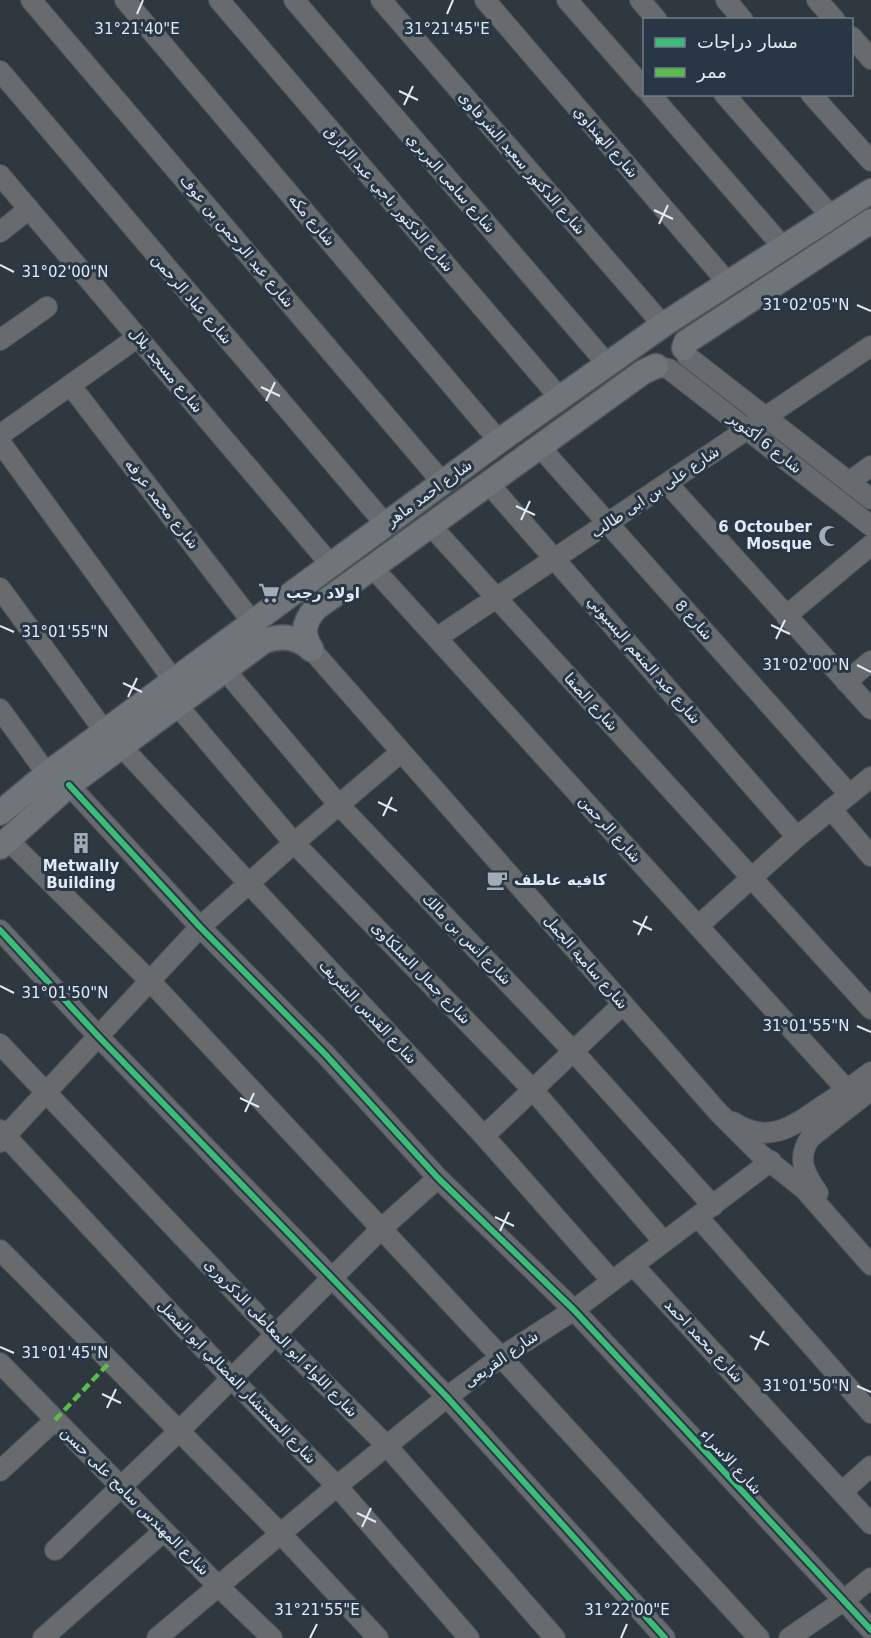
<svg xmlns="http://www.w3.org/2000/svg" width="871" height="1638" font-family="'DejaVu Sans',Cairo,sans-serif">
  <style>
    .lines { fill: none; stroke-linecap: round; stroke-linejoin: round }
    .minor-casing { stroke: #4d545a; stroke-width: 22 }
    .major-casing { stroke: #4d545a; stroke-width: 27 }
    .minor { stroke: #676b6d; stroke-width: 20 }
    .major { stroke: #707579; stroke-width: 24 }
    .quiet { stroke: #5cbc4b; stroke-width: 4.5; stroke-dasharray: 9 4.5; stroke-linecap: butt }
    .cycleway-casing { stroke: #293645; stroke-width: 10 }
    .cycleway { stroke: #3abd76; stroke-width: 6 }
    .ticks { fill: none; stroke: #e1eaf3; stroke-width: 2 }
    .labels { text-anchor: middle; stroke-width: 6; stroke-linejoin: round; paint-order: stroke }
    .street-label { font-size: 15px; fill: #e1eaf3; stroke: #293645 }
    .poi-label { font-size: 15px; font-weight: bold; fill: #e1eaf3; stroke: #293645; text-anchor: start }
    .ticks-label { font-size: 15px; text-anchor: middle; fill: #e1eaf3; stroke: #293645; stroke-width: 6; stroke-linejoin: round; paint-order: stroke }
  </style>
  <rect width="100%" height="100%" fill="#2f373f"/>
  <g class="lines">
    <defs>
      <g id="minor">
        <polyline points="31,0 443,483"/>
        <polyline points="125,0 499,441"/>
        <polyline points="219,0 560,398"/>
        <polyline points="294,0 608,365"/>
        <polyline points="381,0 663,325"/>
        <polyline points="485,0 728,283"/>
        <polyline points="567,0 644,88"/>
        <polyline points="640,0 657,20"/>
        <polyline points="726,0 743,20"/>
        <polyline points="817,0 835,20"/>
        <polyline points="852,37 871,59"/>
        <polyline points="0,71 386,525"/>
        <polyline points="650,94 783,247"/>
        <polyline points="724,94 831,216"/>
        <polyline points="811,94 871,161"/>
        <polyline points="0,175 331,565"/>
        <polyline points="0,232 29,209"/>
        <polyline points="0,340 47,307"/>
        <polyline points="684,348 687,356 871,499"/>
        <polyline points="656,366 669,369 871,526"/>
        <polyline points="71,386 253,623"/>
        <polyline points="0,435 138,337"/>
        <polyline points="0,442 174,681"/>
        <polyline points="539,446 849,794"/>
        <polyline points="849,482 871,466"/>
        <polyline points="489,484 797,837"/>
        <polyline points="668,484 871,709"/>
        <polyline points="431,526 871,1009"/>
        <polyline points="373,568 847,1090"/>
        <polyline points="0,588 105,732"/>
        <polyline points="786,616 871,545"/>
        <polyline points="438,637 871,346"/>
        <polyline points="311,649 718,1112 759,1153 804,1189 871,1265"/>
        <polyline points="225,670 339,805 573,1051 713,1206"/>
        <polyline points="846,682 871,661"/>
        <polyline points="177,705 294,843 533,1090 664,1242"/>
        <polyline points="0,709 47,774"/>
        <polyline points="121,746 484,1136 612,1281"/>
        <polyline points="69,785 200,927 325,1054 438,1178 574,1310 871,1630"/>
        <polyline points="831,809 871,856"/>
        <polyline points="8,840 151,982 501,1357 759,1638"/>
        <polyline points="698,926 797,837 871,777"/>
        <polyline points="0,930 98,1036 447,1397 665,1638"/>
        <polyline points="0,1044 276,1335 387,1446 555,1638"/>
        <path d="M 733,1122 C 768,1145 792,1127 821,1107 C 838,1096 855,1084 871,1072"/>
        <polyline points="0,1130 231,1378 337,1486 469,1638"/>
        <polyline points="484,1136 623,1004"/>
        <polyline points="0,1142 200,927 294,843 401,752"/>
        <path d="M 818,1193 C 805,1174 796,1159 810,1138 L 871,1090"/>
        <polyline points="698,1217 871,1413"/>
        <polyline points="0,1250 281,1534 378,1638"/>
        <polyline points="633,1265 871,1524"/>
        <polyline points="0,1363 219,1587 272,1638"/>
        <polyline points="0,1471 55,1420"/>
        <polyline points="842,1492 871,1466"/>
        <polyline points="55,1550 179,1431 381,1229 438,1178"/>
        <polyline points="43,1638 164,1531"/>
        <polyline points="157,1638 337,1486 447,1397 501,1357 574,1310 771,1161"/>
        <polyline points="789,1638 843,1601 871,1578"/>
      </g>
      <g id="major">
        <polyline points="684,348 686,342 871,221"/>
        <path d="M 311,649 C 301,633 304,621 316,608 L 643,372 L 656,366"/>
        <polyline points="0,813 47,774 499,441 663,325 871,191"/>
        <path d="M 0,847 L 69,785 L 264,641 C 281,635 297,636 311,649"/>
      </g>
    </defs>
    <use href="#minor" class="minor-casing"/>
    <use href="#major" class="major-casing"/>
    <use href="#minor" class="minor"/>
    <use href="#major" class="major"/>
    <polyline class="quiet" points="55,1420 110,1362"/>
    <defs>
      <g id="cycleway">
        <polyline points="69,785 200,927 325,1054 438,1178 574,1310 871,1630"/>
        <polyline points="0,930 98,1036 447,1397 665,1638"/>
      </g>
    </defs>
    <use href="#cycleway" class="cycleway-casing"/>
    <use href="#cycleway" class="cycleway"/>
  </g>
  <path class="ticks" d="M 137,14 L 143,0M 447,14 L 453,0M 399,91 L 418,100M 404,105 L 413,86M 654,210 L 673,219M 659,224 L 668,205M 0,265 L 14,272M 857,305 L 871,311M 261,387 L 280,396M 266,401 L 275,382M 516,506 L 535,515M 521,520 L 530,501M 771,625 L 790,634M 0,626 L 14,632M 776,639 L 785,620M 857,665 L 871,672M 123,683 L 142,692M 128,697 L 137,678M 378,802 L 397,811M 383,816 L 392,797M 633,921 L 652,930M 638,935 L 647,916M 0,986 L 14,993M 857,1026 L 871,1032M 240,1098 L 259,1107M 245,1112 L 254,1093M 495,1217 L 514,1226M 500,1231 L 509,1212M 750,1336 L 769,1345M 0,1347 L 14,1353M 755,1350 L 764,1331M 857,1386 L 871,1392M 102,1394 L 121,1403M 107,1408 L 116,1389M 357,1513 L 376,1522M 362,1527 L 371,1508M 310,1638 L 317,1624M 621,1638 L 627,1624"/>
  <defs>
    <symbol id="mosque-bare" viewBox="-9 -9 18 18"><path d="M3.5-4.9A6 6 0 1 0 3.5 4.9A5 5 0 1 1 3.5-4.9Z" fill="#a3abb4" stroke="#293645" stroke-width="2.5" paint-order="stroke"/></symbol>
    <symbol id="supermarket-bare" viewBox="-9 -9 18 18"><path d="M-6-5.5h2.5l.6 2H6L4.5 2H-2.5L-4.4-4H-6ZM-1.5 3.2a1.3 1.3 0 1 0 .1 0ZM3 3.2a1.3 1.3 0 1 0 .1 0Z" fill="#a3abb4" stroke="#293645" stroke-width="2.5" paint-order="stroke"/></symbol>
    <symbol id="building-bare" viewBox="-9 -9 18 18"><path d="M-4-6H4V6H1V3H-1V6H-4ZM-2.5-4.3h1.7v1.8h-1.7ZM.8-4.3h1.7v1.8H.8ZM-2.5-1h1.7V.8h-1.7ZM.8-1h1.7V.8H.8Z" fill="#a3abb4" stroke="#293645" stroke-width="2.5" paint-order="stroke"/></symbol>
    <symbol id="cafe-bare" viewBox="-9 -9 18 18"><path d="M-5.5-4.5H6V0H3Q3 3.5 0 3.5H-2.5Q-5.5 3.5-5.5 0ZM3-3.2v2h1.7v-2ZM-6 4.5H4V6H-6Z" fill="#a3abb4" stroke="#293645" stroke-width="2.5" paint-order="stroke"/></symbol>
  </defs>
  <g fill-rule="evenodd">
    <use href="#mosque-bare" x="814" y="521" width="30" height="30"/>
    <use href="#supermarket-bare" x="254" y="578" width="30" height="30"/>
    <use href="#building-bare" x="66" y="828" width="30" height="30"/>
    <use href="#cafe-bare" x="482" y="865" width="30" height="30"/>
  </g>
  <g class="labels">
    <g class="street-label">
      <text transform="translate(606 142) rotate(49)" y="5">شارع الهنداوي</text>
      <text transform="translate(522 163) rotate(49)" y="5">شارع الدكتور سعيد الشرقاوى</text>
      <text transform="translate(451 183) rotate(49)" y="5">شارع سامى البربري</text>
      <text transform="translate(389 199) rotate(49)" y="5">شارع الدكتور ناجي عبد الرازق</text>
      <text transform="translate(312 220) rotate(50)" y="5">شارع مكه</text>
      <text transform="translate(237 241) rotate(50)" y="5">شارع عبد الرحمن بن عوف</text>
      <text transform="translate(192 299) rotate(49)" y="5">شارع عباد الرحمن</text>
      <text transform="translate(166 370) rotate(50)" y="5">شارع مسجد بلال</text>
      <text transform="translate(765 443) rotate(38)" y="5">شارع 6 أكتوبر</text>
      <text transform="translate(655 492) rotate(-34)" y="5">شارع على بن ابى طالب</text>
      <text transform="translate(429 493) rotate(-36)" y="5">شارع احمد ماهر</text>
      <text transform="translate(162 504) rotate(52)" y="5">شارع محمد عرفه</text>
      <text transform="translate(694 620) rotate(48)" y="5">شارع 8</text>
      <text transform="translate(644 660) rotate(49)" y="5">شارع عبد المنعم البسيوني</text>
      <text transform="translate(591 702) rotate(48)" y="5">شارع الصفا</text>
      <text transform="translate(610 829) rotate(48)" y="5">شارع الرحمن</text>
      <text transform="translate(467 939) rotate(46)" y="5">شارع أنس بن مالك</text>
      <text transform="translate(586 962) rotate(49)" y="5">شارع سامية الجمل</text>
      <text transform="translate(421 973) rotate(46)" y="5">شارع جمال السلكاوى</text>
      <text transform="translate(368 1012) rotate(47)" y="5">شارع القدس الشريف</text>
      <text transform="translate(281 1338) rotate(46)" y="5">شارع اللواء ابو المعاطى الدكرورى</text>
      <text transform="translate(704 1341) rotate(47)" y="5">شارع محمد احمد</text>
      <text transform="translate(501 1359) rotate(-35)" y="5">شارع القريعى</text>
      <text transform="translate(237 1382) rotate(46)" y="5">شارع المستشار الفضالي ابو الفضل</text>
      <text transform="translate(731 1462) rotate(47)" y="5">شارع الاسراء</text>
      <text transform="translate(135 1501) rotate(45)" y="5">شارع المهندس سامح على حسن</text>
    </g>
    <g class="poi-label">
      <text x="812" y="532" text-anchor="end">6 Octouber<tspan x="812" dy="17">Mosque</tspan></text>
      <text x="286" y="598">اولاد رجب</text>
      <text x="81" y="871" text-anchor="middle">Metwally<tspan x="81" dy="17">Building</tspan></text>
      <text x="514" y="885">كافيه عاطف</text>
    </g>
  </g>
  <g class="ticks-label">
    <text x="137" y="34">31°21'40"E</text>
    <text x="447" y="34">31°21'45"E</text>
    <text x="65" y="277">31°02'00"N</text>
    <text x="806" y="310">31°02'05"N</text>
    <text x="65" y="637">31°01'55"N</text>
    <text x="806" y="670">31°02'00"N</text>
    <text x="65" y="998">31°01'50"N</text>
    <text x="806" y="1031">31°01'55"N</text>
    <text x="65" y="1358">31°01'45"N</text>
    <text x="806" y="1391">31°01'50"N</text>
    <text x="317" y="1615">31°21'55"E</text>
    <text x="627" y="1615">31°22'00"E</text>
  </g>
  <rect x="643" y="18" width="210" height="78" fill="#293645" stroke="#737e8b" stroke-width="1.5"/>
  <rect x="655" y="38" width="30" height="9" fill="#3abd76" stroke="#737e8b" stroke-width="1.5"/>
  <text x="697" y="48" font-size="18" fill="#e1eaf3">مسار دراجات</text>
  <rect x="655" y="68" width="30" height="9" fill="#5cbc4b" stroke="#737e8b" stroke-width="1.5"/>
  <text x="697" y="78" font-size="18" fill="#e1eaf3">ممر</text>
</svg>
